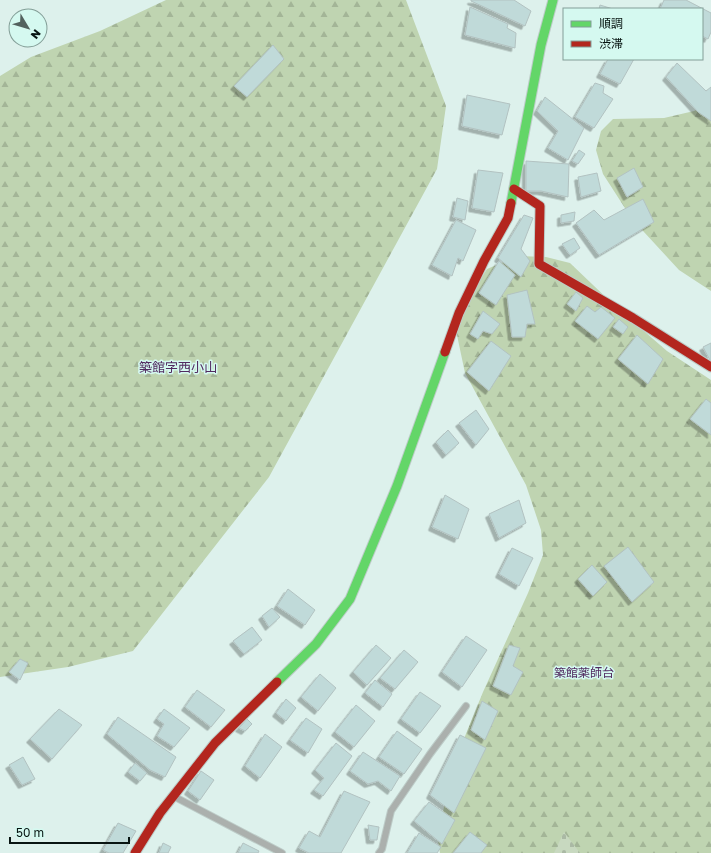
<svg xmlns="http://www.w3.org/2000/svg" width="711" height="853" font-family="'Golos Text','Noto Sans JP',sans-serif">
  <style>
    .forest { fill: url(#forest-firs) }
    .cemetery { fill: url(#cemetery-stones) }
    .building { fill: #c0dad9; stroke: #b2c2c1; filter: url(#shadow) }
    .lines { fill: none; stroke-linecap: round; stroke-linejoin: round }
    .lane-casing { stroke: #bdccc8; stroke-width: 8 }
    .fast-casing { stroke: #bdccc8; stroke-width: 11 }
    .jam-casing { stroke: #bdccc8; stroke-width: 11 }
    .lane { stroke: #abb0ad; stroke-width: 6 }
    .fast { stroke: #63d668; stroke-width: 9 }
    .jam { stroke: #b3261e; stroke-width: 9 }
    .labels { text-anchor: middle; stroke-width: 3; stroke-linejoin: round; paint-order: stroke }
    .neighbourhood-label { font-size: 12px; fill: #512a60; stroke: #d5f9f0 }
    .quarter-label { font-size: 13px; fill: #512a60; stroke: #d5f9f0 }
  </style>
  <defs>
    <pattern id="forest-firs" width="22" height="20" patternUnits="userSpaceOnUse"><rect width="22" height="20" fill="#bfd4b1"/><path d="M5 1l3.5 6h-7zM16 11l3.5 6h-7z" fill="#a3b597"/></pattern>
    <pattern id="cemetery-stones" width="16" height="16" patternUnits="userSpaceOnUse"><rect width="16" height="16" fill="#c8d9c0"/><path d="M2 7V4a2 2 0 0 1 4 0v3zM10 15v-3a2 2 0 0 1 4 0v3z" fill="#aab9a4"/></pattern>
    <filter id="shadow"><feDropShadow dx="-3.5" dy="3.5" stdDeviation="0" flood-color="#0004"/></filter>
  </defs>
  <rect width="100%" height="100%" fill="#ddf1ec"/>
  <g class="forest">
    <polygon points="166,0 406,0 446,106 437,169 269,477 133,651 68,667 0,677 0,76 31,57 100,31"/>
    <polygon points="711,103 711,291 679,270 632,219 603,174 596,150 601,131 613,119 664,118 694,111"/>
    <polygon points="518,256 546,257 570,263 615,306 667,351 711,380 711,853 440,853 438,841 446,795 459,751 483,692 528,593 543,555 541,530 526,485 465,373 454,321 487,269"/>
  </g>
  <polygon class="cemetery" points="564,832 580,853 554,853"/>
  <g class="building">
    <polygon points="471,0 514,0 531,11 525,26 471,1"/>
    <polygon points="664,0 686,0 711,13 711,32 708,39 702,36 702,9 660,9"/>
    <polygon points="600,5 613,9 599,9"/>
    <polygon points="470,7 508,24 507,28 516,33 515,48 465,35"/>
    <polygon points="273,45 284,59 247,97 234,86"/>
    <polygon points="608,59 634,59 620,84 600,74"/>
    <polygon points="677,63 706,91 711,87 711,121 698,112 666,77"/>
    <polygon points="595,83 604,86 603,93 613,99 594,128 575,117"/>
    <polygon points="467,95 510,104 502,135 462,126"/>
    <polygon points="545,97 584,128 568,160 548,148 558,131 537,111"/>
    <polygon points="579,150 585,154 578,164 572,161"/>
    <polygon points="526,161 569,164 568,197 541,191 526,191"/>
    <polygon points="634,168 643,187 627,197 617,178"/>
    <polygon points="478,170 503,173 494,212 472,208"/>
    <polygon points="597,173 601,191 581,197 578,177"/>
    <polygon points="457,198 468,201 465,220 453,217"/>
    <polygon points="643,199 654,222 599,255 576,223 594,210 604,220"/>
    <polygon points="575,212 574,221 561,223 561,215"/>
    <polygon points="524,215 533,218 521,249 530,261 521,277 498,258"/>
    <polygon points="456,220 476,230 463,261 458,258 452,276 432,265"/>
    <polygon points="574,238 580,248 570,255 562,244"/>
    <polygon points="499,261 515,275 496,305 479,293"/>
    <polygon points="527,290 535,324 527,324 525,337 512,337 507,295"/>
    <polygon points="576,292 583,298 576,311 567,304"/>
    <polygon points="587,306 595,312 601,307 615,318 598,339 575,321"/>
    <polygon points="483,311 500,324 492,334 483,331 478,339 470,334"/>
    <polygon points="619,319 628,327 623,334 613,327"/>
    <polygon points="637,335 663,359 648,384 618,359"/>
    <polygon points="491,341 511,356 489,391 467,372"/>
    <polygon points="711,343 711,362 703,347"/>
    <polygon points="706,399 711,403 711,435 690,419"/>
    <polygon points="476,410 489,429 476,445 459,423"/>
    <polygon points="448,430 459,443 446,455 436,442"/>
    <polygon points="445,495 469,509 458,539 432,527"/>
    <polygon points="519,500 526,523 499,538 489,514"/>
    <polygon points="628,547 654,582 632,602 604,566"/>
    <polygon points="512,548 533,558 519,586 499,574"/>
    <polygon points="592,565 607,582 593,596 578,579"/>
    <polygon points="288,589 315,610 305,625 277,606"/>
    <polygon points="272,608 280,617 269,627 262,616"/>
    <polygon points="252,627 262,640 244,654 233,641"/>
    <polygon points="466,636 487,650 462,687 442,672"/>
    <polygon points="376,645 391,658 367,685 353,672"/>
    <polygon points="509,645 520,648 513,666 523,672 511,695 493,686"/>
    <polygon points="404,650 418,662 395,689 380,678"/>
    <polygon points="20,659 28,663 20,680 9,672"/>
    <polygon points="320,674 336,688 318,711 301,697"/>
    <polygon points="375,680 392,694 383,707 365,693"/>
    <polygon points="197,690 225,710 211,727 185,707"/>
    <polygon points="420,692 441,706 420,733 401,719"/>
    <polygon points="286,699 296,708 286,721 276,713"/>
    <polygon points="482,701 498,711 485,740 471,730"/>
    <polygon points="356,705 375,721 354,747 335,732"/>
    <polygon points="59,709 82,725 52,759 30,739"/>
    <polygon points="164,709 190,728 174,747 157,736 164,724 157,719"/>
    <polygon points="118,717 176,757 165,777 150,770 107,734"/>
    <polygon points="306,718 322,729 308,753 290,740"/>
    <polygon points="247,719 252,724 245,731 239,728"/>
    <polygon points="397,731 422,749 404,774 379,757"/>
    <polygon points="265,734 282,747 260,778 245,766"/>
    <polygon points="460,735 486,748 454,813 430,795"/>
    <polygon points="336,743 352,756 323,796 314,790 324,778 315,770"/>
    <polygon points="363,752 400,776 391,791 378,781 368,784 350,771"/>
    <polygon points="23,757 35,779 22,785 9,765"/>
    <polygon points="135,763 147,773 140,781 128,772"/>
    <polygon points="201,771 214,780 200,800 188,791"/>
    <polygon points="344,791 370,802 341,853 309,853 299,848 309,831 320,837"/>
    <polygon points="429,802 455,820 442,844 414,821"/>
    <polygon points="118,823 136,831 123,853 109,853 103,850"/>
    <polygon points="368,825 379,827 377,840 370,840"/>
    <polygon points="470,832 487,845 481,853 453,853"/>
    <polygon points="419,833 441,847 437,853 407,853"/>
    <polygon points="163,843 171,847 168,853 159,853"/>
    <polygon points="243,843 259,851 258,853 238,853"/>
  </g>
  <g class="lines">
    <defs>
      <g id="lane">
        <polyline points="175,797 282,853"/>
        <polyline points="379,853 382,849 391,811 430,754 466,706"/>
      </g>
      <g id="fast">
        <polyline points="511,203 541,45 553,0"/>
        <polyline points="277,682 316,644 350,599 397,486 445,352"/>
      </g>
      <g id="jam">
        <polyline points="514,189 540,206 539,264 633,318 711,367"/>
        <polyline points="445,352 459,313 484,261 508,218 511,203"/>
        <polyline points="135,853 160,813 215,743 277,682"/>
      </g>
    </defs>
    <use href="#lane" class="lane-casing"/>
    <use href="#fast" class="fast-casing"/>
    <use href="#jam" class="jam-casing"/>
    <use href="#lane" class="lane"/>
    <use href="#fast" class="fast"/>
    <use href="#jam" class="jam"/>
  </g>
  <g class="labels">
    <g class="neighbourhood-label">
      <text x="584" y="677">築館薬師台</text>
    </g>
    <g class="quarter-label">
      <text x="178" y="372">築館字西小山</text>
    </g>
  </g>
  <rect x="563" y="8" width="140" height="52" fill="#d5f9f0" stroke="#839e97"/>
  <rect x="571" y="21" width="20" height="6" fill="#63d668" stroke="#839e97"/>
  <text x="599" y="28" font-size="12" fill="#081512">順調</text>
  <rect x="571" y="41" width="20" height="6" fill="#b3261e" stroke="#839e97"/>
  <text x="599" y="48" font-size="12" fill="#081512">渋滞</text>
  <g transform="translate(28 28) rotate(128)"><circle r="19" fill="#d5f9f0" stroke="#839e97"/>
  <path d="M0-3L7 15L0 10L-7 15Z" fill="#53625e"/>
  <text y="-6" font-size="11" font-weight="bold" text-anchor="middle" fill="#081512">N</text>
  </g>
  <path d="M10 837v6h119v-6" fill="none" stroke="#081512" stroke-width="2"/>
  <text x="16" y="837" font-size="12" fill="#081512" stroke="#d5f9f0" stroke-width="3" paint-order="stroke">50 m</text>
</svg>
